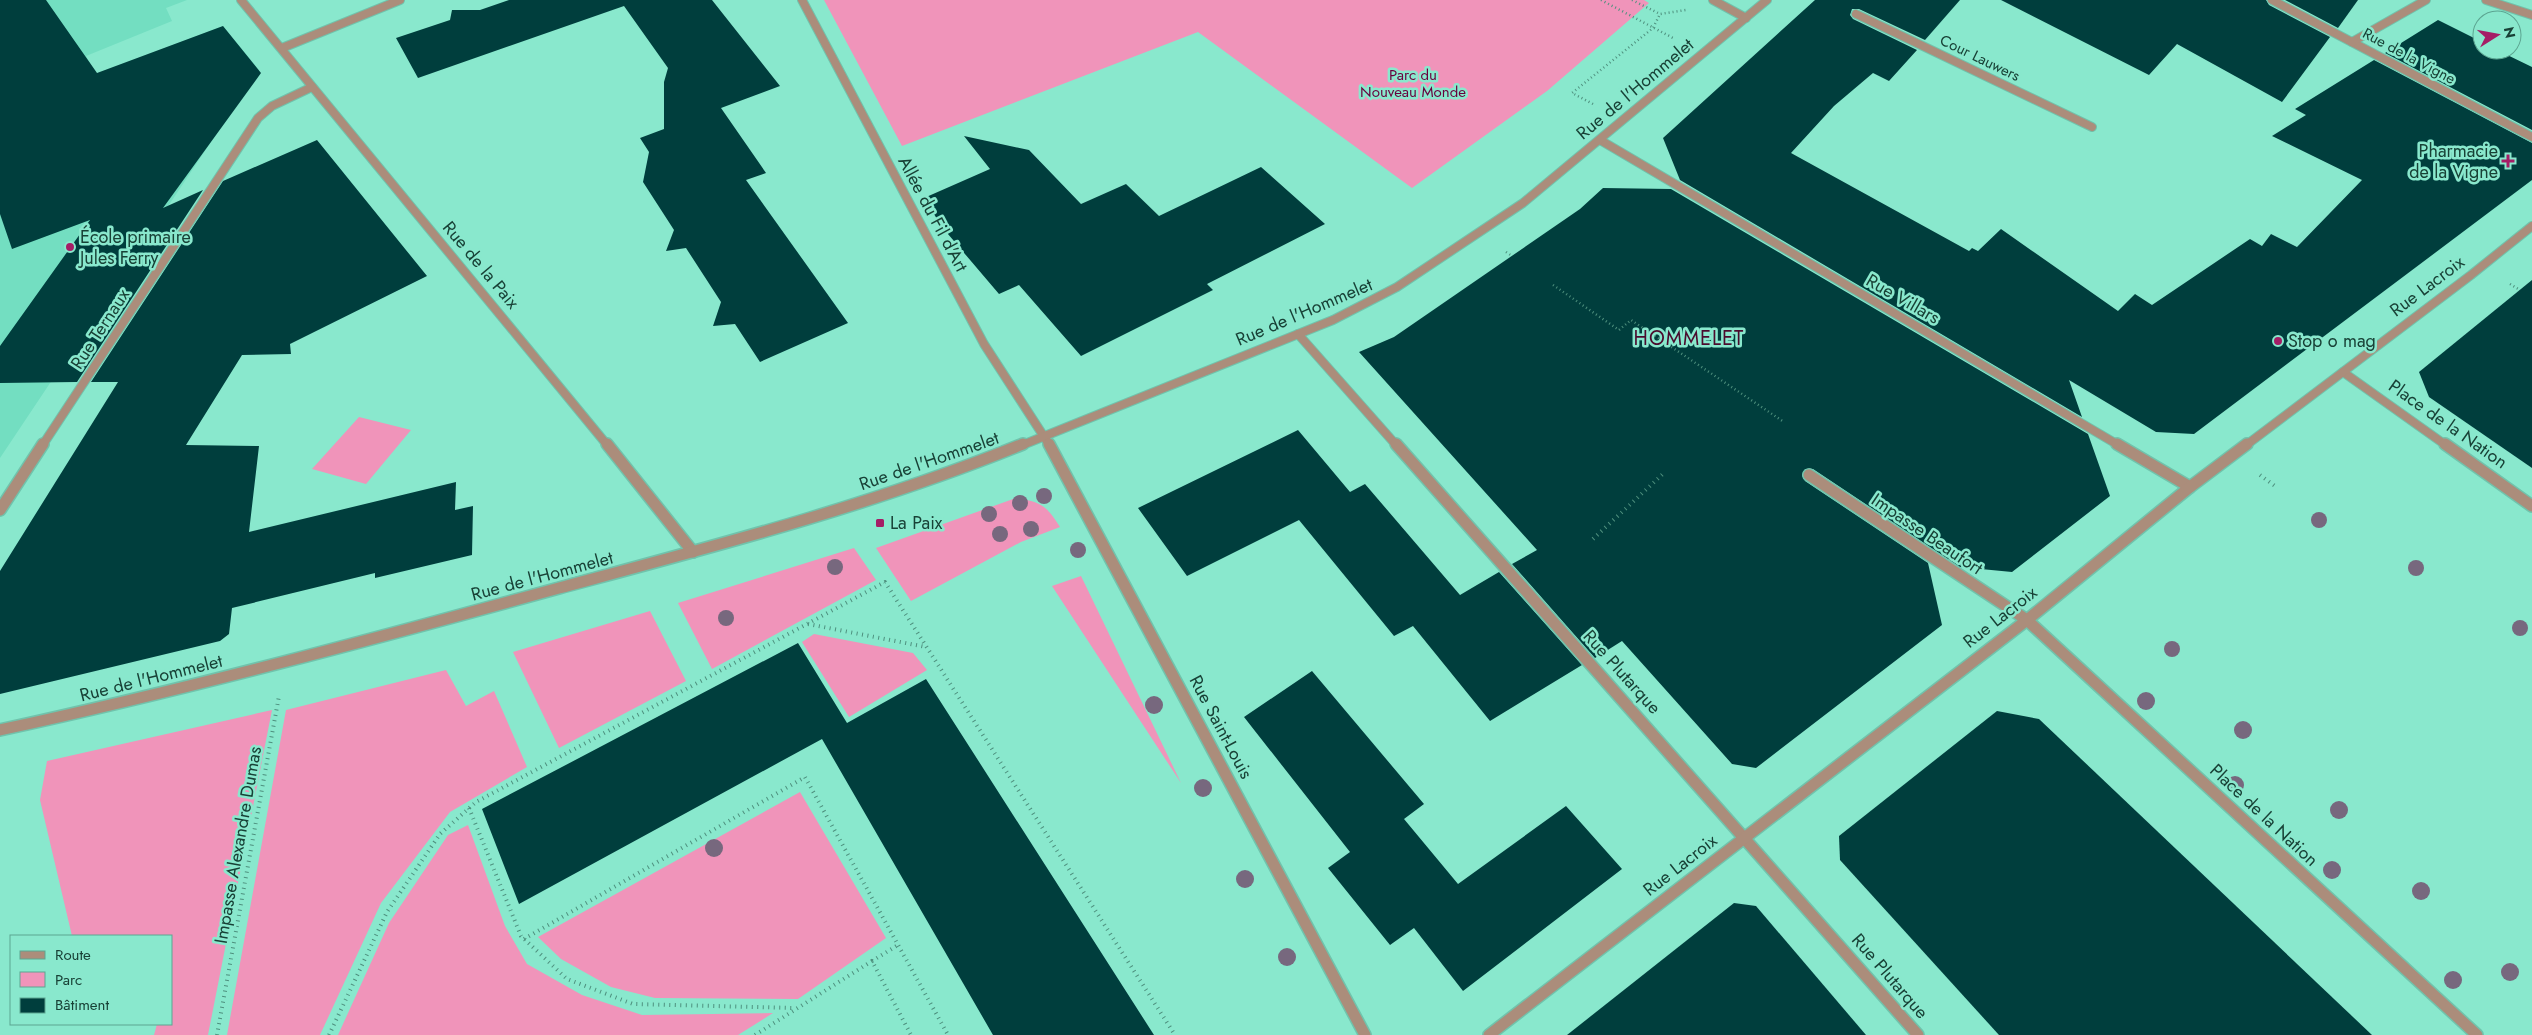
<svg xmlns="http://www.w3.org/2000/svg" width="2532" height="1035" font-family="Jost,sans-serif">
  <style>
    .built { fill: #73dec1 }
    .green { fill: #f094ba }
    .building { fill: #003e3d }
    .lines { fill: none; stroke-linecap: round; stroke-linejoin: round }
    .service-casing { stroke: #70c3ac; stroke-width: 10 }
    .minor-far1-casing { stroke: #70c3ac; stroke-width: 10 }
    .minor-casing { stroke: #70c3ac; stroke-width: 14 }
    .path-far1 { stroke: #4e907e; stroke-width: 2.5; stroke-dasharray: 1 3; stroke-linecap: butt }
    .path { stroke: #4e907e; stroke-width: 4; stroke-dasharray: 1 4.5; stroke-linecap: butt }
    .service { stroke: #ab8d7b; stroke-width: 8 }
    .minor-far1 { stroke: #ab8d7b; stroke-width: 8 }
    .minor { stroke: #ab8d7b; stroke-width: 11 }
    .tree { fill: #77687e }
    .poi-dot { fill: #a51d66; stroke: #89e8cd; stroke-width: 2 }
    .labels { text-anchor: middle; stroke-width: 5; stroke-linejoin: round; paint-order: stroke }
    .far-street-label { font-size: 15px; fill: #184136; stroke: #89e8cd }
    .far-park-label { font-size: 15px; fill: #68003d; stroke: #89e8cd }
    .street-label { font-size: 18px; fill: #184136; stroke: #89e8cd }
    .poi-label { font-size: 18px; fill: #184136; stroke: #89e8cd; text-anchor: start }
    .quarter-label { font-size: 20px; letter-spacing: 1px; fill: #4b0b2d; stroke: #89e8cd }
  </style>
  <rect width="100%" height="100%" fill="#89e8cd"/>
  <polygon class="built" points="0,0 187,0 166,8 172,21 86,56 96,75 223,26 259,70 0,458"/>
  <g class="green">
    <polygon points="824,0 1644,0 1649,3 1547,91 1412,188 1198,32 902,146"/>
    <polygon points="359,417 411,430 366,484 312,469"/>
    <path d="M 1016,498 C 1041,502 1046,505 1060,527 L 1021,542 L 911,601 L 876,548 Z"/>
    <polygon points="854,548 876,580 712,669 678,603"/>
    <polygon points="1081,576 1181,783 1052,586"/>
    <polygon points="650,611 686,681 559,748 513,652"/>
    <polygon points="814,634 913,653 927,670 849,717 802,642"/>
    <polygon points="446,670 466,706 494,691 527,767 450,812 381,903 320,1035 227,1035 286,710"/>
    <polygon points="272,710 208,1035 154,1035 157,1024 171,1024 171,936 72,936 40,800 47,761"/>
    <polygon points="800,792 886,938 798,999 655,998 611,987 561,959 538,937"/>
    <polygon points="468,825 505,926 527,964 582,995 642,1015 773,1013 738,1035 338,1035 389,923 448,835"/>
  </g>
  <g class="building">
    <polygon points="0,0 46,0 97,73 223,26 261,73 163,208 203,190 77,382 0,383 0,346 90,220 12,249 0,214"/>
    <polygon points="509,0 712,0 780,86 721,108 766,173 746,180 848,323 760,362 735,324 713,326 721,302 686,248 666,251 674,230 643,182 649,152 640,138 664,129 664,82 668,68 624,6 418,78 396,38 450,20 452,10 480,10"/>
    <polygon points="1815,0 1960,0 1925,40 1859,9 1852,9 1850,15 1853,19 1917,50 1889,81 1873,73 1834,106 1791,153 1969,251 1972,248 1978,251 2001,229 2118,311 2135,294 2152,305 2250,239 2262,246 2271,234 2297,247 2362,180 2272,136 2306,115 2295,109 2374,60 2532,143 2532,180 2194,434 2156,432 2069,380 2082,417 1680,180 1663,138"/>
    <polygon points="2001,0 2266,0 2269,5 2330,37 2282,102 2177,44 2149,75"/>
    <polygon points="2285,0 2358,0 2338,28"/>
    <polygon points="2438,20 2482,42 2482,50 2497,50 2532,67 2532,130 2385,53"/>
    <polygon points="964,136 1029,150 1081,204 1126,184 1159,216 1261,167 1325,224 1207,284 1213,290 1081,356 1019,285 999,294 942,227 924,198 990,169"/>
    <polygon points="317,140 427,276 290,344 291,354 242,355 186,445 259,446 249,532 456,482 455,510 473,506 472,555 375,578 375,573 232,608 229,634 220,641 0,694 0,571 118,382 91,382 223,181"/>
    <polygon points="1603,188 1671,189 2088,434 2110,496 2012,572 1960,567 1813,469 1805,469 1802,475 1805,481 1928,563 1942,625 1756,768 1732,764 1622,641 1595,658 1512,564 1537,550 1359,352 1394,337 1580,209"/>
    <polygon points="2532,280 2532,468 2429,397 2419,372"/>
    <polygon points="1298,430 1350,492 1365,484 1460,595 1499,572 1582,665 1490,721 1413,626 1394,636 1299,520 1187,576 1138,508"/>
    <polygon points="798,643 847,723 926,679 1154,1035 993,1035 822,739 519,904 482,809"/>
    <polygon points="1312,671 1424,804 1404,819 1458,884 1566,806 1622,869 1463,991 1414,928 1390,945 1328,868 1350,852 1244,717"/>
    <polygon points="1997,711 2039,719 2372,1035 1999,1035 1840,860 1839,836"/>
    <polygon points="1734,903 1756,906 1866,1035 1567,1035"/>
  </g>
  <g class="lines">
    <defs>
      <polyline id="service" points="1856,14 2092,127"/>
      <g id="minor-far1">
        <polyline points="241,0 608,446"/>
        <polyline points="802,0 984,344 1050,446"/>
        <polyline points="1713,0 1746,18"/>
        <polyline points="2272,0 2532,137"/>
        <polyline points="2486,0 2532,15"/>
        <polyline points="2352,42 2426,0"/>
        <polyline points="282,48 400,0"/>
        <polyline points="1600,140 2120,446"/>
        <polyline points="1298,334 1397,446"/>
        <polyline points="2343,372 2447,446"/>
        <polyline points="42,446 258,118 272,106 312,87"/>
        <polyline points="1020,446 1333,320 1397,287 1523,203 1767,0"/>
        <polyline points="2245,446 2471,275 2532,226"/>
      </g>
      <g id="minor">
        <polyline points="607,444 693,552"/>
        <polyline points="1049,444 1365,1035"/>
        <polyline points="1396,444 1918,1035"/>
        <polyline points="2117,444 2190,487"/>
        <polyline points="2445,444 2532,506"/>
        <polyline points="1809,475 2027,620 2477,1035"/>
        <polyline points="0,510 43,444"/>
        <path d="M 0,730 C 188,689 374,639 559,588 C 715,546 873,505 1023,444"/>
        <polyline points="1489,1035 2027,620 2190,487 2247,444"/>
      </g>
    </defs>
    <use href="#service" class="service-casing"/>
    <use href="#minor-far1" class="minor-far1-casing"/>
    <use href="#minor" class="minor-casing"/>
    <g class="path-far1">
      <polyline points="1601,0 1673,38"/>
      <polyline points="1632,0 1660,14 1686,10"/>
      <polyline points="1593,104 1572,93 1653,28 1660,14"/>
      <polyline points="1506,252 1512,256"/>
      <polyline points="2510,284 2520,290"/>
      <polyline points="1553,285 1619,330 1631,320 1784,422"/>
    </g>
    <g class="path">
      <polyline points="2260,475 2275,486"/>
      <polyline points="1593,539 1665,472"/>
      <polyline points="808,624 926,647"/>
      <polyline points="469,808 521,936 567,979 633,1004 795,1008"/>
      <polyline points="524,939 805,777 948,1035"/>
      <polyline points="872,961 898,945"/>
      <polyline points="217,1035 279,696"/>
      <polyline points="329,1035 387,912 440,834 476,802 885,582 1175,1035"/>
      <polyline points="755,1035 872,961 911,1035"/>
    </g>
    <use href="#service" class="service"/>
    <use href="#minor-far1" class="minor-far1"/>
    <use href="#minor" class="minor"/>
  </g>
  <g class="tree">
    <circle cx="1044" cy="496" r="8"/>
    <circle cx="1020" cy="503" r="8"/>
    <circle cx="989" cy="514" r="8"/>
    <circle cx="2319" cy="520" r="8"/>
    <circle cx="1031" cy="529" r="8"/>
    <circle cx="1000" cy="534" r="8"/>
    <circle cx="1078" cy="550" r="8"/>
    <circle cx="835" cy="567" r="8"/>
    <circle cx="2416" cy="568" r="8"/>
    <circle cx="726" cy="618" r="8"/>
    <circle cx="2520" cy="628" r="8"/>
    <circle cx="2172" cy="649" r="8"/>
    <circle cx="2146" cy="701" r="9"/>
    <circle cx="1154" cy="705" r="9"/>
    <circle cx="2243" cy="730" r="9"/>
    <circle cx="2235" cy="785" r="9"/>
    <circle cx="1203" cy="788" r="9"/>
    <circle cx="2339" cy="810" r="9"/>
    <circle cx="714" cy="848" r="9"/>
    <circle cx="2332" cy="870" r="9"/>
    <circle cx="1245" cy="879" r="9"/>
    <circle cx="2421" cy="891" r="9"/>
    <circle cx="1287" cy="957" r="9"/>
    <circle cx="2510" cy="972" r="9"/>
    <circle cx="2453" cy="980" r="9"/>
  </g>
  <g class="poi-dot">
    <path d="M2505.5 153.5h5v5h5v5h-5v5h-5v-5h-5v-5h5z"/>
    <circle cx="70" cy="247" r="5"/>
    <circle cx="2278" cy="341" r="5"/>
    <rect x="875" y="518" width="10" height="10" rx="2.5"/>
  </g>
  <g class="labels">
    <g class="far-street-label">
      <text transform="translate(2409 56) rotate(28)" y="5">Rue de la Vigne</text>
      <text transform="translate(1980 58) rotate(26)" y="5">Cour Lauwers</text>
    </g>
    <g class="far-park-label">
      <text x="1413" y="80">Parc du<tspan x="1413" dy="17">Nouveau Monde</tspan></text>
    </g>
    <g class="street-label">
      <text transform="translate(1635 89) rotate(-40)" y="6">Rue de l'Hommelet</text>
      <text transform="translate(933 214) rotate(62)" y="6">Allée du Fil d'Art</text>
      <text transform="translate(481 265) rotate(50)" y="6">Rue de la Paix</text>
      <text transform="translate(2427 286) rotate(-37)" y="6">Rue Lacroix</text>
      <text transform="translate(1903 299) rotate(30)" y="6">Rue Villars</text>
      <text transform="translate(1304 312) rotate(-23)" y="6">Rue de l'Hommelet</text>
      <text transform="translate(100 329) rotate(-57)" y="6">Rue Ternaux</text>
      <text transform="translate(2448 424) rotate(35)" y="6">Place de la Nation</text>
      <text transform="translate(929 461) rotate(-19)" y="6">Rue de l'Hommelet</text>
      <text transform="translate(1927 534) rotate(34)" y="6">Impasse Beaufort</text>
      <text transform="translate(542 576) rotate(-15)" y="6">Rue de l'Hommelet</text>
      <text transform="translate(2000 617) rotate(-38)" y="6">Rue Lacroix</text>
      <text transform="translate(1622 672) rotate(48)" y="6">Rue Plutarque</text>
      <text transform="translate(151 678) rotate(-14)" y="6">Rue de l'Hommelet</text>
      <text transform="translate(1221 727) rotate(62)" y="6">Rue Saint-Louis</text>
      <text transform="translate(2264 815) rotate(43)" y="6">Place de la Nation</text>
      <text transform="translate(238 845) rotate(-80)" y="6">Impasse Alexandre Dumas</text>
      <text transform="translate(1680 865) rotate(-38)" y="6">Rue Lacroix</text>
      <text transform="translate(1890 976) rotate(49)" y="6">Rue Plutarque</text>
    </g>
    <g class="poi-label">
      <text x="2498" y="157" text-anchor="end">Pharmacie<tspan x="2498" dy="21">de la Vigne</tspan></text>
      <text x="80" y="243">École primaire<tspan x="80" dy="21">Jules Ferry</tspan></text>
      <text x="2288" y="347">Stop o mag</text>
      <text x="890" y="529">La Paix</text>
    </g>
    <g class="quarter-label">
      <text x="1689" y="345">HOMMELET</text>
    </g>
  </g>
  <rect x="10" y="935" width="162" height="90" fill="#89e8cd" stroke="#5ca591"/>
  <rect x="20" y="951" width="25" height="8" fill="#ab8d7b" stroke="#5ca591"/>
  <text x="55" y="960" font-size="15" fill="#184136">Route</text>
  <rect x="20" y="972" width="25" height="15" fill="#f094ba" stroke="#5ca591"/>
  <text x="55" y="985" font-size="15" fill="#184136">Parc</text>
  <rect x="20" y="998" width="25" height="15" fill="#003e3d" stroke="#5ca591"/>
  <text x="55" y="1010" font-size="15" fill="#184136">Bâtiment</text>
  <g transform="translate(2497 35) rotate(79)"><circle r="24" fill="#89e8cd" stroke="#5ca591"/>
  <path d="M0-4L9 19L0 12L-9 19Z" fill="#a51d66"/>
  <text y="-8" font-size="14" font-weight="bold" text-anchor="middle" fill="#184136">N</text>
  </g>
</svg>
